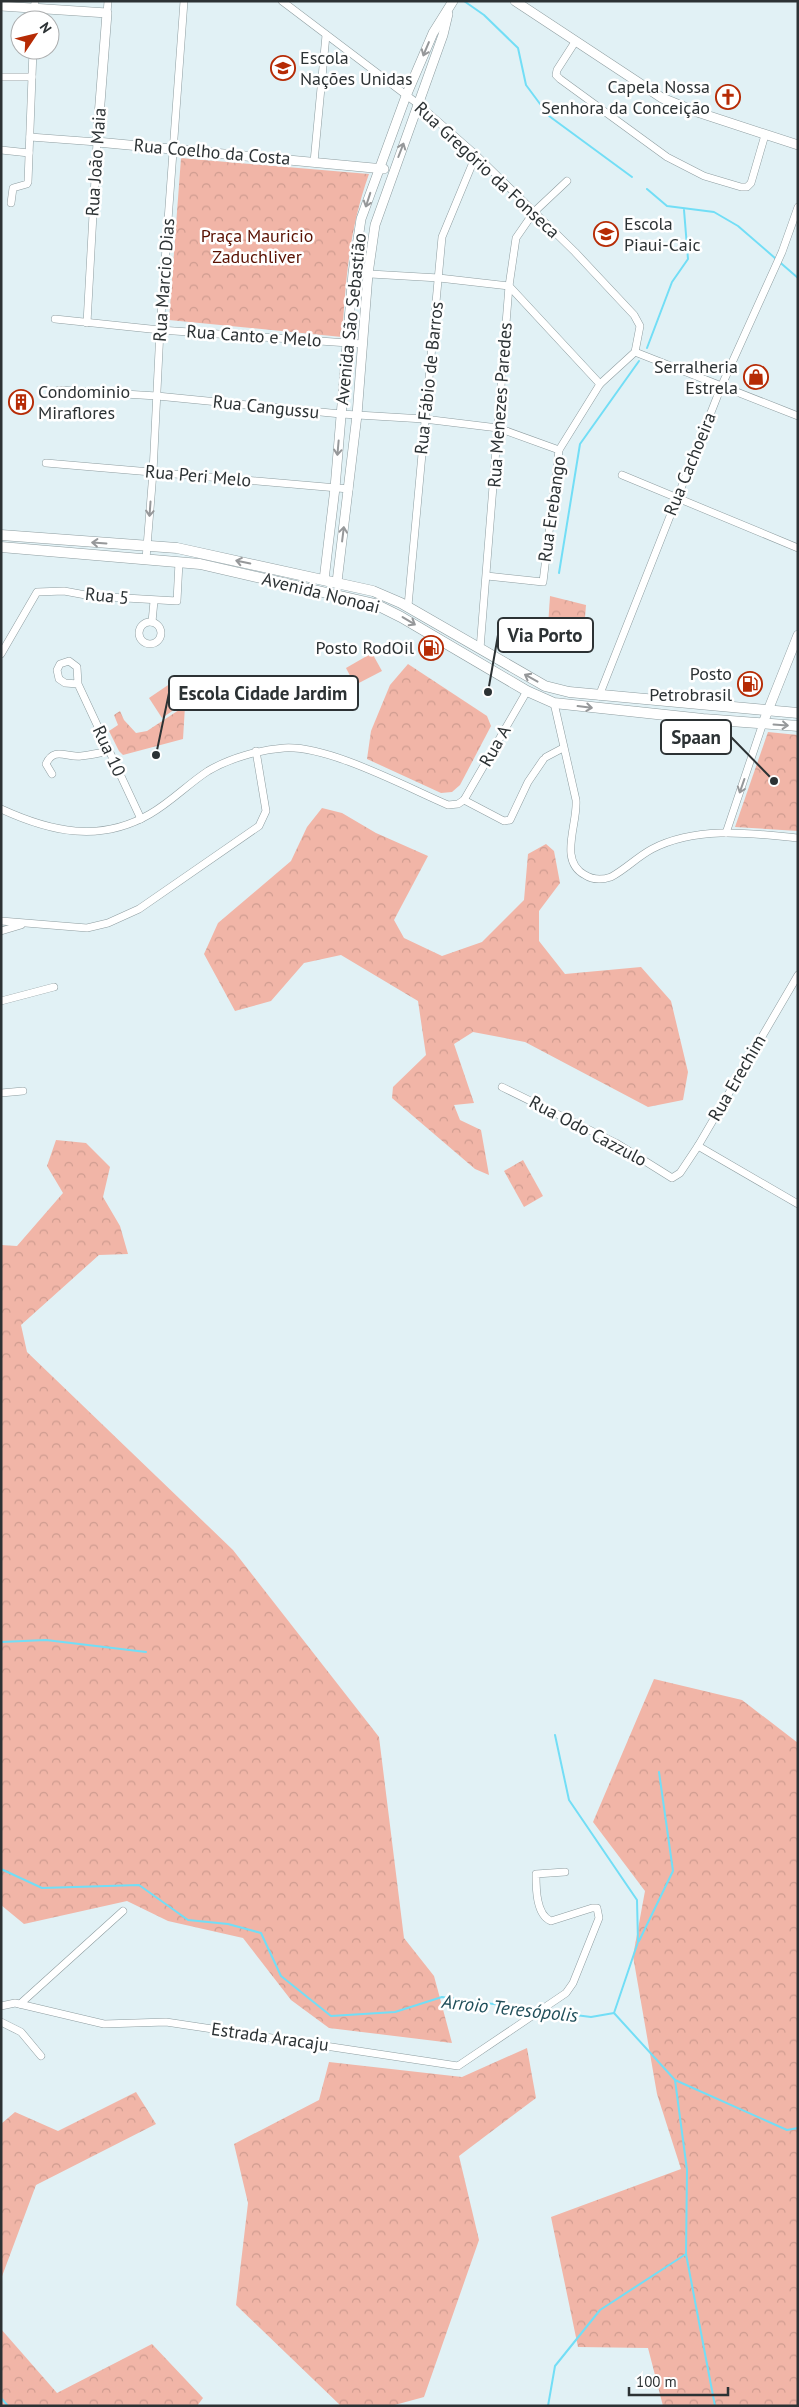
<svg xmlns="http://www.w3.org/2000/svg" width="799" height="2407" font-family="'PT Sans',sans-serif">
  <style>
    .forest { fill: url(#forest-crowns) }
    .pitch { fill: #f1b5a7 }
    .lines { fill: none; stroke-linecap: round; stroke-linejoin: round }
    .stream { stroke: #72def6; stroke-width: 2 }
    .minor-casing { stroke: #8e9da0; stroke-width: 8 }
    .tertiary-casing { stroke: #8e9da0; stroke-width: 10 }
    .primary-casing { stroke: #8e9da0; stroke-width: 11 }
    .minor { stroke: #fff; stroke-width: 7 }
    .tertiary { stroke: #fff; stroke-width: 9 }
    .primary { stroke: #fff; stroke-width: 10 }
    .oneway { stroke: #96989a }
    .labels { text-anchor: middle; stroke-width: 5; stroke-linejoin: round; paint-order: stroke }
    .poi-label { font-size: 18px; fill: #2c3234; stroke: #fff; text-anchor: end }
    .street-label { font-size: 18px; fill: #2c3234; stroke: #fff }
    .park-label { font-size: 18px; fill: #591001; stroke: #fff }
    .water-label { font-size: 19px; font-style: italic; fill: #204f5a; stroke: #fff }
    .leader { fill: none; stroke: #2c3234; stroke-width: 2 }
    .callout-dot { fill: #2c3234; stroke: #fff; stroke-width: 2 }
    .callout { fill: #fff; stroke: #2c3234; stroke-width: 2 }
    .callout-label { font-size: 19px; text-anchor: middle; font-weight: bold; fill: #2c3234 }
  </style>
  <defs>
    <pattern id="forest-crowns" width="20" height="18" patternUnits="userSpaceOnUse" patternTransform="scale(1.25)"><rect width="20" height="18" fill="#f1b5a7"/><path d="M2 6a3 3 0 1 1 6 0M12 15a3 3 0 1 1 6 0" fill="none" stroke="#cf9c90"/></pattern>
  </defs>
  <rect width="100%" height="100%" fill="#e1f1f5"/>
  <g class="forest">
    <path d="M 181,158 L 369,174 C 349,230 346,278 342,337 L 169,320 Z"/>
    <polygon points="550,596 586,605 584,630 548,626"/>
    <polygon points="408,664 487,716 491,726 460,785 452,792 441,793 367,759 371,731 390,685"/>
    <polygon points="185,706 183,739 123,755 119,751 109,731 118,725 114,715 120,711 124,720 136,733 147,731"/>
    <polygon points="768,732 798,735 798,831 735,827"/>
    <polygon points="322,808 342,813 376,833 428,856 394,920 404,938 442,956 482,942 524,900 528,854 546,844 554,851 560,883 539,911 539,941 565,974 641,967 671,1001 688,1072 683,1100 648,1107 525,1042 473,1032 454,1044 474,1103 454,1105 460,1120 481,1130 489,1175 475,1169 392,1098 393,1087 426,1055 418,1001 341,955 304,963 271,1001 235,1011 204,954 218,923 291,861 307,827"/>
    <polygon points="56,1140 86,1143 110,1167 103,1197 120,1226 128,1254 99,1255 21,1325 27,1352 233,1550 379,1737 404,1938 434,1976 452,2043 329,2028 291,2000 243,1938 168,1921 127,1901 24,1924 1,1905 1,1245 17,1246 63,1193 47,1166"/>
    <polygon points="523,1160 543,1196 524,1207 504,1171"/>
    <polygon points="654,1679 742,1700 798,1743 798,2406 663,2406 648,2348 578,2347 551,2217 681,2169 657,2094 633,1956 645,1891 593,1822"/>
    <polygon points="527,2048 536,2098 459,2156 479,2240 424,2397 391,2406 341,2406 236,2305 248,2203 234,2144 319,2100 329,2062 462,2077"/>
    <polygon points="136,2092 156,2124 36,2185 1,2279 1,2124 15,2112 58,2131"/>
    <polygon points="1,2329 57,2393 152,2344 203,2398 197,2406 1,2406"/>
  </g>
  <g class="pitch">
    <polygon points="372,653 382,671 355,685 346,668"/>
    <polygon points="177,679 190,699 162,718 149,698"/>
  </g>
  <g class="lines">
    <g class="stream">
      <polyline points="464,1 484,15 518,48 526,85 549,116 632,177"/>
      <polyline points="647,189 667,206 714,212 738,226 798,278"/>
      <polyline points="647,348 672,282 688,259 684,210"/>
      <polyline points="559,573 580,444 639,361"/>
      <polyline points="1,1642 46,1640 146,1652"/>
      <polyline points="555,1735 569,1800 637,1900 638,1942 614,2013"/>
      <polyline points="1,1869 42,1888 139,1885 188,1920 228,1924 261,1933 281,1976 331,2016 395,2012 442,1997 537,2010"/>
      <polyline points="639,1941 673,1871 659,1772"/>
      <polyline points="544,2011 591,2017 614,2013 675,2080 787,2130 798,2128"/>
      <polyline points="675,2080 687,2170 686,2254 715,2406"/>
      <polyline points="1,2398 8,2406"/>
      <polyline points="548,2406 555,2366 600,2310 686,2254"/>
    </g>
    <defs>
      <g id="minor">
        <polyline points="282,1 418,104 476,155 575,252 634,315 640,326 635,352 600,384 559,450 543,582 487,576"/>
        <polyline points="107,13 108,1"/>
        <polyline points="34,20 35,1"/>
        <polyline points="575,42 557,70 556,75 560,79 667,157 704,176 741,187 747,187 751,183 765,135"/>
        <polyline points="1,77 32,77"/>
        <polyline points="30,137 97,142 87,323"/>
        <polyline points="1,150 29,153"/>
        <polyline points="314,162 326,35"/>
        <polyline points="11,203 13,188 27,184 28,182 33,50"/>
        <polyline points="353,273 439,278 509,286 600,384"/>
        <polyline points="55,319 160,330 363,344"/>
        <polyline points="635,352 798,416"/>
        <polyline points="59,390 157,396 341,414 424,419 498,428 559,450"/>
        <polyline points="46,463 349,489"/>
        <polyline points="622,475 798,548"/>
        <polyline points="146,559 153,472 160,330 184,1"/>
        <polyline points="408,606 442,237 476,155"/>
        <polyline points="152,622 154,601"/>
        <circle cx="150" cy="633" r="11"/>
        <polyline points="480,649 509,286 516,238 534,212 567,181"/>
        <polyline points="1,654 37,592 64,591 91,596 177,601 179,562"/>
        <polyline points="78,684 65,683 59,679 57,670 60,664 69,661 77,667 78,684 141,819"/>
        <polyline points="599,696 721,387 782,252 798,207"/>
        <path d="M 554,703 L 576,800 C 578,824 558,861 585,875 C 593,880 602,880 611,877 C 626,869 637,857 652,849 C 697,826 750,833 798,838"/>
        <polyline points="546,757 563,748"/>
        <path d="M 52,774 L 46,764 C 54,746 67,758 81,756 C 90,755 100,753 109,751"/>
        <polyline points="464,800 504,821 510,820 528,782 543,760"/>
        <path d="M 1,809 C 51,832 100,843 150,814 C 171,802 188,784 208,771 C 230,758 259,750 284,748 C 328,745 406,787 448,805 L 458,804 L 464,800 L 527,691"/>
        <polyline points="726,833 763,723"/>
        <polyline points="1,921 87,928 108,923 139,909 259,826 266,811 256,751"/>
        <polyline points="1,931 21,925"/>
        <polyline points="1,1001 54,987"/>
        <polyline points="502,1087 616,1143 672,1178 680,1173 698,1146 798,975"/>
        <polyline points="1,1093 23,1091"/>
        <polyline points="698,1146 798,1204"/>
        <polyline points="20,2004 123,1911"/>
        <path d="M 1,2006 L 15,2003 L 104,2024 L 166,2022 L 458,2066 L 566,1993 L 573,1983 L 599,1918 L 597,1908 L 592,1908 L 551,1921 C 536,1915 536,1888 536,1874 L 565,1872"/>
        <polyline points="1,2022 21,2032 41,2056"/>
      </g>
      <g id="tertiary">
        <polyline points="515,1 662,98 697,112 798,145"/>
        <polyline points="1,6 107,13 97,142 384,169"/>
        <polyline points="324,580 335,488 353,273 361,219 406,96 433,33 453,1"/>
        <polyline points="337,582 357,415 368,274 375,225 443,35 448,14"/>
        <polyline points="763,723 798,635"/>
      </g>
      <g id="primary">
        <polyline points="1,535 177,548 373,591 401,603 545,686 569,692 798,713"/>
        <polyline points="1,547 200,564 375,604 401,617 527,691 554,703 703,719 798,726"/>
      </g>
    </defs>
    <use href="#minor" class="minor-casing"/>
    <use href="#tertiary" class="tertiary-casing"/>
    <use href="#primary" class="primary-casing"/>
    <use href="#minor" class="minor"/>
    <use href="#tertiary" class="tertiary"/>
    <use href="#primary" class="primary"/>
  </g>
  <defs><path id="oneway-shaft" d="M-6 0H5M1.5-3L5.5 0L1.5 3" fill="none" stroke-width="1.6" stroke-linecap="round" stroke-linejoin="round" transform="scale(1.25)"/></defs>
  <g class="oneway">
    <use href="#oneway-shaft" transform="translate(426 49) rotate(113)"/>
    <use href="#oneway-shaft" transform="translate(401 150) rotate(-69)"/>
    <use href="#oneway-shaft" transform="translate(368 200) rotate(108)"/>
    <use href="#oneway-shaft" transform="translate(338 448) rotate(95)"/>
    <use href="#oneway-shaft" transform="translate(150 509) rotate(94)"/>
    <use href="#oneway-shaft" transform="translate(343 534) rotate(-83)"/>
    <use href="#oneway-shaft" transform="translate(99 543) rotate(-176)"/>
    <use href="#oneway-shaft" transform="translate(243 562) rotate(-168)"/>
    <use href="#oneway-shaft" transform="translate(409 621) rotate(31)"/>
    <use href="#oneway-shaft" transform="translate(531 678) rotate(-151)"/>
    <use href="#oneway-shaft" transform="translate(585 707) rotate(7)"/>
    <use href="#oneway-shaft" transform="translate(781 725) rotate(4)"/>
    <use href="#oneway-shaft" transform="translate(742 786) rotate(109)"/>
  </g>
  <defs>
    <symbol id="school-ring" viewBox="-11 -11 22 22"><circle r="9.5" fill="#fff" stroke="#b62b05" stroke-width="1.5"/><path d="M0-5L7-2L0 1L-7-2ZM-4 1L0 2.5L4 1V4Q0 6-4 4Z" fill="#b62b05"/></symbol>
    <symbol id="church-ring" viewBox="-11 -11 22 22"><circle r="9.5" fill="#fff" stroke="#b62b05" stroke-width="1.5"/><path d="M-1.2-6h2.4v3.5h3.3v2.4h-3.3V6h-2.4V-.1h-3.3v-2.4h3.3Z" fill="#b62b05"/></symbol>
    <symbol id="shop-ring" viewBox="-11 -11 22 22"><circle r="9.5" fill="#fff" stroke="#b62b05" stroke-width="1.5"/><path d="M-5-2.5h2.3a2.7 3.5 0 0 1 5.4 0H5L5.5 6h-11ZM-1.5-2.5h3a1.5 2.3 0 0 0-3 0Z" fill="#b62b05"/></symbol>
    <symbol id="building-ring" viewBox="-11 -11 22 22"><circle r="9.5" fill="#fff" stroke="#b62b05" stroke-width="1.5"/><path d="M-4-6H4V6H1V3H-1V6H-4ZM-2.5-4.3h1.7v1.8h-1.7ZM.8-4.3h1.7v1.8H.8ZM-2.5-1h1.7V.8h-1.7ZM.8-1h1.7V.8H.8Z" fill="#b62b05"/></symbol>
    <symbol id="fuel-ring" viewBox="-11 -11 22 22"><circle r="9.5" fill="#fff" stroke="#b62b05" stroke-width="1.5"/><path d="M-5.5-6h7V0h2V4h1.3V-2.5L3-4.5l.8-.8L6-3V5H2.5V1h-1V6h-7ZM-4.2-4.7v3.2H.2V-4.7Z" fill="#b62b05"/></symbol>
  </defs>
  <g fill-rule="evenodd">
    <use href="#school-ring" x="269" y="54" width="28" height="28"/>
    <use href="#church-ring" x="714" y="83" width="28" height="28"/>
    <use href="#school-ring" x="592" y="220" width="28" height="28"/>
    <use href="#shop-ring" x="742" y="363" width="28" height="28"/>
    <use href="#building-ring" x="7" y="388" width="28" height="28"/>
    <use href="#fuel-ring" x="417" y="634" width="28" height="28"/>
    <use href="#fuel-ring" x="736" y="670" width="28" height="28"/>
  </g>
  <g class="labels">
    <g class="poi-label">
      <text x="300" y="64" text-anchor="start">Escola<tspan x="300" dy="21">Nações Unidas</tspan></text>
      <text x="710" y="93">Capela Nossa<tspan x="710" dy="21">Senhora da Conceição</tspan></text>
      <text x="624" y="230" text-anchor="start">Escola<tspan x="624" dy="21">Piaui-Caic</tspan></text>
      <text x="738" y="373">Serralheria<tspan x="738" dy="21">Estrela</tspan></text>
      <text x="38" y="398" text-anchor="start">Condominio<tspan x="38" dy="21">Miraflores</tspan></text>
      <text x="414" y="654">Posto RodOil</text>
      <text x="732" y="680">Posto<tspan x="732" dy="21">Petrobrasil</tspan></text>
    </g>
    <g class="street-label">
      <text transform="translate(212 152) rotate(5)" y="6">Rua Coelho da Costa</text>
      <text transform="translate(96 162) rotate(-86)" y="6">Rua João Maia</text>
      <text transform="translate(487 170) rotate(43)" y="6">Rua Gregório da Fonseca</text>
      <text transform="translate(164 280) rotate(-86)" y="6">Rua Marcio Dias</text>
      <text transform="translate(351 319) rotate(-84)" y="6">Avenida São Sebastião</text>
      <text transform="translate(254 336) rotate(4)" y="6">Rua Canto e Melo</text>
      <text transform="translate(429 378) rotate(-84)" y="6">Rua Fábio de Barros</text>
      <text transform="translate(500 405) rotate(-86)" y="6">Rua Menezes Paredes</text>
      <text transform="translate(266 407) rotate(6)" y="6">Rua Cangussu</text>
      <text transform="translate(690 464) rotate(-68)" y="6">Rua Cachoeira</text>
      <text transform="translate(198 476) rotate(5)" y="6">Rua Peri Melo</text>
      <text transform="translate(552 509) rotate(-82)" y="6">Rua Erebango</text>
      <text transform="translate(321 593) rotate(14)" y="6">Avenida Nonoai</text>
      <text transform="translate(107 596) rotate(6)" y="6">Rua 5</text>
      <text transform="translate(495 746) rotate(-60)" y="6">Rua A</text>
      <text transform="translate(109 751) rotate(65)" y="6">Rua 10</text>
      <text transform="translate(737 1078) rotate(-60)" y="6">Rua Erechim</text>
      <text transform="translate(588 1131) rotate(28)" y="6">Rua Odo Cazzulo</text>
      <text transform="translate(270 2037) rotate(8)" y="6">Estrada Aracaju</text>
    </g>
    <g class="park-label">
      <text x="257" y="242">Praça Mauricio<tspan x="257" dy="21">Zaduchliver</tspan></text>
    </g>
    <g class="water-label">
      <text transform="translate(510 2008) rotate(6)" y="7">Arroio Teresópolis</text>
    </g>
  </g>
  <path class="leader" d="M488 692L498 635M156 755L169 693M774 781L731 737"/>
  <g class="callout-dot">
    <circle cx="488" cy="692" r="5"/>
    <circle cx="156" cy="755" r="5"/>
    <circle cx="774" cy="781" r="5"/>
  </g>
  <g class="callout">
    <rect x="498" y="618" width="95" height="34" rx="5"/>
    <rect x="169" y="676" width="189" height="34" rx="5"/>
    <rect x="661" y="720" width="70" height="34" rx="5"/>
  </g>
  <g class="callout-label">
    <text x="545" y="642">Via Porto</text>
    <text x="263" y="700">Escola Cidade Jardim</text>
    <text x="696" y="744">Spaan</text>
  </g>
  <rect width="799" height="2407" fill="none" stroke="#2c3234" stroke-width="5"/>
  <g transform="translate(35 35) rotate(55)"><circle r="24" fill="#ffffff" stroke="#abadae"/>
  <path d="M0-4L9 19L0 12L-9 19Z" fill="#b62b05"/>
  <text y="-8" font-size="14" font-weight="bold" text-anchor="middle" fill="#2c3234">N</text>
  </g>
  <path d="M629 2387v8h99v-8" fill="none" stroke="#2c3234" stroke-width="2.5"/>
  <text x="636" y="2387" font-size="15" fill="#2c3234" stroke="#ffffff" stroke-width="4" paint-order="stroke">100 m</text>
</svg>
